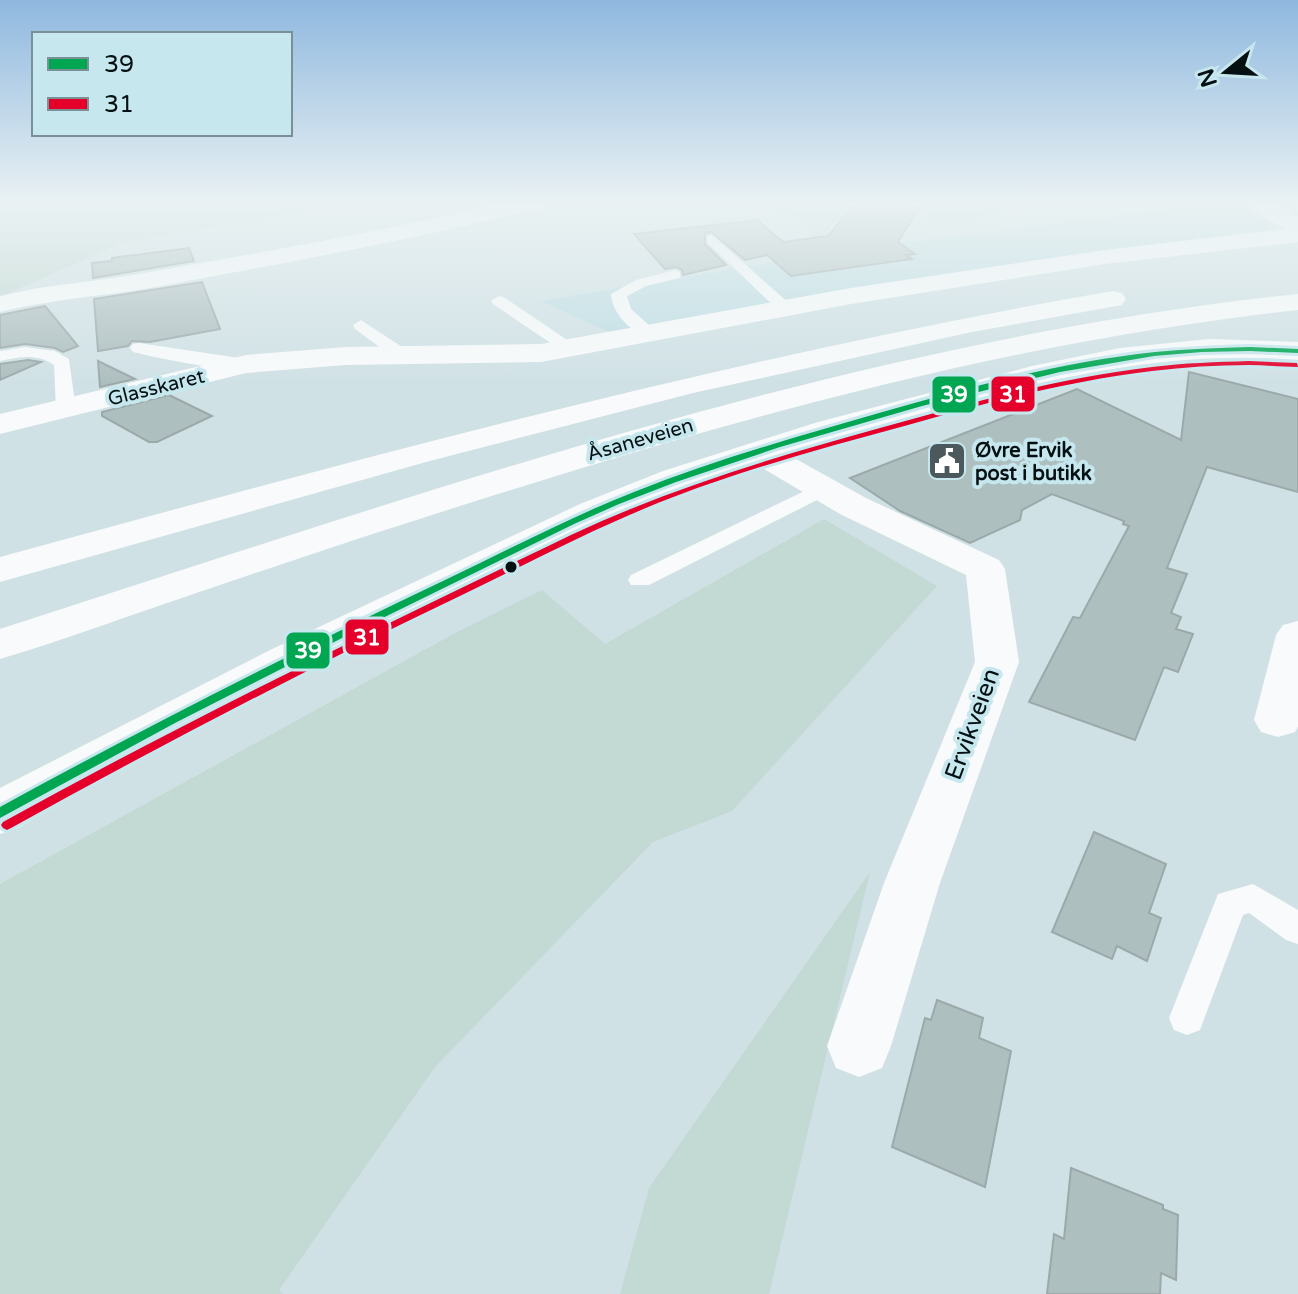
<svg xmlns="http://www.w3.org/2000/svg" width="1298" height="1294" font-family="'Varela Round',sans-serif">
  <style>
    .built { fill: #bedde3 }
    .green { fill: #c3d9d3 }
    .building { fill: #aebfc0; stroke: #9ca9aa; stroke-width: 2 }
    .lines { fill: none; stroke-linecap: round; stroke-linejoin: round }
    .lane { fill: #f8fafb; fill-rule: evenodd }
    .street { fill: #f8fafb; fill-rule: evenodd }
    .primary { fill: #f8fafb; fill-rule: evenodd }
    .highway { fill: #f8fafb; fill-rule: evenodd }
    .bus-1-casing { stroke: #c7e7ee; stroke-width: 6 }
    .bus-2-casing { stroke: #c7e7ee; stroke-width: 6 }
    .bus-1 { fill: #00a651; fill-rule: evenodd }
    .bus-2 { fill: #e4002b; fill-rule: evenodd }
    .bus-dot { fill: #051012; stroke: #c7e7ee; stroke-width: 3 }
    .labels { text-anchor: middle; stroke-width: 8; stroke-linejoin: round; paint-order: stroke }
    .far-street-label { font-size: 20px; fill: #051012; stroke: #c7e7ee }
    .far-poi-label { font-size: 20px; font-weight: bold; fill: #051012; stroke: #c7e7ee; text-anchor: start }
    .street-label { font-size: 24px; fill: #051012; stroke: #c7e7ee }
    .line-badge { stroke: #c7e7ee; stroke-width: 3 }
    .badge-label { font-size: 22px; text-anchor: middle; font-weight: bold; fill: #fff }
  </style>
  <rect width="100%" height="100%" fill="#d0e1e5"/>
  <polygon class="built" points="1221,202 1243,202 1271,229 1109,252 616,335 541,301 834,252"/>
  <g class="green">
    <polygon points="0,202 354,202 122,243 0,297"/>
    <polygon points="736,202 848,202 828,231 813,238 799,216"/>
    <polygon points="876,202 1044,202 929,228 926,208"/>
    <polygon points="824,519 937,586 732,811 653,842 435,1067 279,1290 283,1294 0,1294 0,884 457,632 542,590 605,644"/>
    <polygon points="870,872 769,1294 620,1294 649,1188"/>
  </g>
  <g class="building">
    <polygon points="855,202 922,202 898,242 915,254 906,255 912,259 791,276 767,255 745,260 711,232 705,234 705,244 726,265 683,275 682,270 676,267 665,269 634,234 757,220 783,242 828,236"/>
    <polygon points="189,248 194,261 93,278 92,263 112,261 112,258"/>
    <polygon points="202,282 220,329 150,342 132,341 128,346 98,351 94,299"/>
    <polygon points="45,306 78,346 63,352 55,348 25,344 0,348 0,315"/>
    <polygon points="28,360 41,362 0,380 0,364"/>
    <polygon points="98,361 135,379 100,387"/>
    <polygon points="1189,372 1298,399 1298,492 1207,467 1167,568 1187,574 1171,613 1181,617 1176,629 1193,634 1178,672 1164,667 1135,740 1029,702 1073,617 1080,618 1129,526 1123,524 1124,521 1052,494 1022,510 1020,520 970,543 900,511 850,478 1077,389 1181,440"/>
    <polygon points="169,395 212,416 157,442 149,442 102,416 102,412"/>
    <polygon points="1094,832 1166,864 1149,913 1161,918 1147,961 1117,946 1112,959 1052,932"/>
    <polygon points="937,1000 983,1018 979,1038 1011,1051 985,1187 892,1147 925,1018 931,1020"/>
    <polygon points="1071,1168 1163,1205 1163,1209 1178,1215 1176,1280 1161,1273 1160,1294 1047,1294 1054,1234 1064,1239"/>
  </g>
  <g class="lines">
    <g class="lane">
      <polygon points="712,235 791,305 791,311 779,311 707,242 707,236"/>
      <path d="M 675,270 L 680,272 L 680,278 L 646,286 L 627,296 L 631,309 L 659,334 L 651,339 C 632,333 612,314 611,294 L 636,280 Z"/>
      <polygon points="499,296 505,298 579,348 570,353 564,352 493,304 491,301"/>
      <polygon points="361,320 408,351 411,355 408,359 396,359 355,329 353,325"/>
      <path d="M 139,343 L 246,359 L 255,364 C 241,377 154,357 133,352 L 130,348 L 133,344 Z"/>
      <path d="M 25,347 L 55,351 L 69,359 L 76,410 L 73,414 L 66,416 L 56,410 L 54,365 C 37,353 19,357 0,361 L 0,351 Z"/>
      <polygon points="821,483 832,489 829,494 649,585 631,585 628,580 631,575"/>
      <polygon points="1253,884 1298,910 1298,944 1286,940 1249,913 1243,915 1200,1030 1187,1035 1174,1030 1169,1018 1218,894"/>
    </g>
    <g class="street">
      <path d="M 508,202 L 547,202 L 544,207 C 415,239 286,263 156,287 C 104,296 52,299 0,312 L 0,296 C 48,284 96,282 144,273 C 266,252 387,230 508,202 Z"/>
      <polygon points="1251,202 1273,202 1298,217 1298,242 1105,264 851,304 541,362 346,365 246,373 0,434 0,414 246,355 346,347 541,344 851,288 1105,250 1285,229 1255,212"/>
      <polygon points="759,442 771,445 866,498 999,560 1005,569 1019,662 940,883 891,1046 882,1068 859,1077 836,1068 827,1046 884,883 975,662 966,575 840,514 747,459 742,452 747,445"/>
      <polygon points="1298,621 1298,727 1295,732 1278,737 1261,732 1254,720 1276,635 1283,625"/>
    </g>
    <path class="primary" d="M 1209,339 L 1298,342 L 1298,360 C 1169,349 1047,379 923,413 C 832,439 741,465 653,500 C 590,525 531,558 471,587 C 317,662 166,741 18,828 L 0,834 L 0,788 L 270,650 L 580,504 L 663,471 L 818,422 L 1032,366 L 1120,348 Z"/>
    <g class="highway">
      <path d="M 1113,291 L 1122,293 L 1126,299 L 1122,305 L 972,332 L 693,393 L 426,462 L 0,582 L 0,557 C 369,456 736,356 1113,291 Z"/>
      <path d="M 1298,294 L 1298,310 C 993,343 695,430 404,524 C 316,552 229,582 141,612 C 94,628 48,645 0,659 L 0,629 C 424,493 852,341 1298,294 Z"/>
    </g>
    <defs>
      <path id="bus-1" d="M 1250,347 L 1298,349 L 1298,353 L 1250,351 L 1202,352 L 1154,356 L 1060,372 L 922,406 L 780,447 L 676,482 L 619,504 L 574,524 L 348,635 L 175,723 L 0,818 L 0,807 C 146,727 294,652 445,580 C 508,550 570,517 634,492 C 714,460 796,437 879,413 C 969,387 1061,362 1155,352 C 1187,349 1218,348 1250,347 Z"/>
      <path id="bus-2" d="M 1249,361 L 1297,363 L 1298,367 C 1282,367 1266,365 1249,365 C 1217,365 1184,367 1152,371 C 1069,381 989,402 908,425 C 830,446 752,467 676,496 C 602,524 533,561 462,595 C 309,668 159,746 11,828 L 7,830 L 3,828 L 1,825 L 3,822 C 189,719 380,627 571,535 C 671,488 775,457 880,428 C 970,403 1059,378 1152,367 C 1184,363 1216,362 1249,361 Z"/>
    </defs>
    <use href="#bus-1" class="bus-1-casing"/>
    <use href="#bus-2" class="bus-2-casing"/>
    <use href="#bus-1" class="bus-1"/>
    <use href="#bus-2" class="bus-2"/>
  </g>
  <linearGradient id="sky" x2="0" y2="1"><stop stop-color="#8fb8df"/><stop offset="0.53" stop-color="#eaf2f3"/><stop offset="1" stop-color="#eaf2f3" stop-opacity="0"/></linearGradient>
  <rect width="1298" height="383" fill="url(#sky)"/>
  <defs>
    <symbol id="civic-square" viewBox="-11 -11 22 22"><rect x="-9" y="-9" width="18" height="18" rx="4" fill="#4c595c" stroke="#c7e7ee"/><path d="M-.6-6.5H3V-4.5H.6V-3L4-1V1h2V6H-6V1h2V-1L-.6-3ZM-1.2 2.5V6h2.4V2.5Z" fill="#fff"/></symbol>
  </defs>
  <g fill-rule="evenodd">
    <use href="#civic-square" x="925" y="439" width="44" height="44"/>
  </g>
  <circle class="bus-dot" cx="511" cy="567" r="7"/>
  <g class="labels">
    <g class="far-street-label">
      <text transform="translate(156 387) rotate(-14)" y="7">Glasskaret</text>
      <text transform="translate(640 439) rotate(-16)" y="7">Åsaneveien</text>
    </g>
    <g class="far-poi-label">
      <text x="975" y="457">Øvre Ervik<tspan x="975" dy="23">post i butikk</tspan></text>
    </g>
    <g class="street-label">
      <text transform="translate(972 724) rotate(-70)" y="8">Ervikveien</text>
    </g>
  </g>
  <g class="line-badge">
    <rect x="990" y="375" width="46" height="38" rx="8" fill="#e4002b"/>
    <rect x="931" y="375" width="46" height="39" rx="8" fill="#00a651"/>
    <rect x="344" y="618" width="46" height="38" rx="8" fill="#e4002b"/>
    <rect x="285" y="631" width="46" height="39" rx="8" fill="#00a651"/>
  </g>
  <g class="badge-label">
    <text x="1013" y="402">31</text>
    <text x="954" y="402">39</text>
    <text x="367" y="645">31</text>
    <text x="308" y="658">39</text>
  </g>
  <rect x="32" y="32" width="260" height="104" fill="#c7e7ee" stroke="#799196" stroke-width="2"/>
  <rect x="48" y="58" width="40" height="12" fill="#00a651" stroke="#799196" stroke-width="2"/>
  <text x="104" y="72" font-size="24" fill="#051012">39</text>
  <rect x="48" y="98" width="40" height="12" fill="#e4002b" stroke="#799196" stroke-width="2"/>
  <text x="104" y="112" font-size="24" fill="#051012">31</text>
  <g transform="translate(1226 72) rotate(252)" stroke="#c7e7ee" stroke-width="6" paint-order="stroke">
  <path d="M0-6L14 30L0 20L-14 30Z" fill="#051012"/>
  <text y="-12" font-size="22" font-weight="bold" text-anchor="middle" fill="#051012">N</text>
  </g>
</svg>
